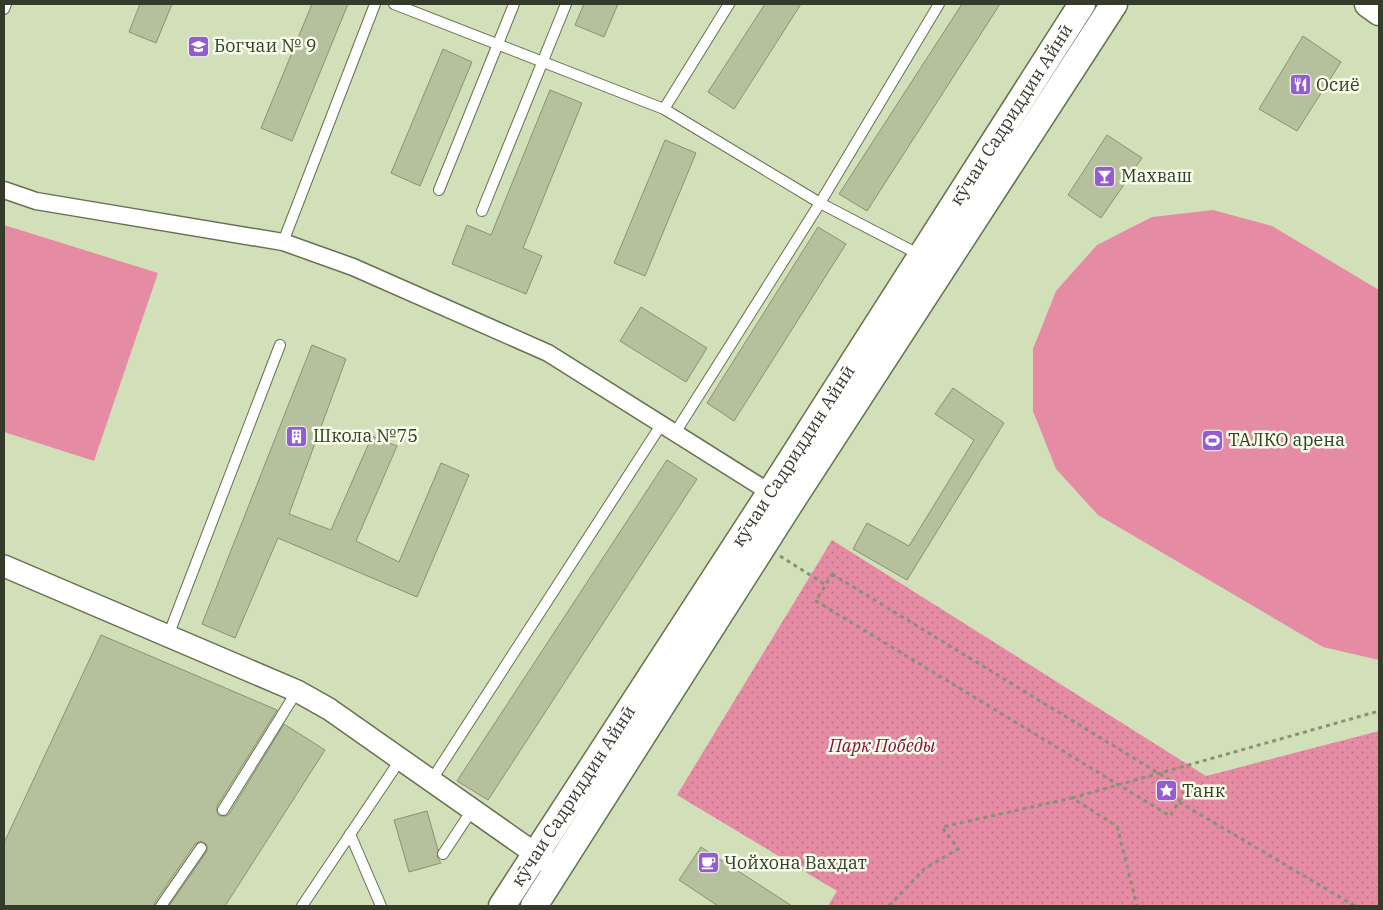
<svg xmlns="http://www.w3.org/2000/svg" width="1383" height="910" font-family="'IBM Plex Serif',serif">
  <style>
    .park { fill: url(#park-dots) }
    .garden { fill: #e58ba3 }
    .building { fill: #b5c19c; stroke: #87936f }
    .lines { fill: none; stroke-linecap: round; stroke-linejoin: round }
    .service-casing { stroke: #66714f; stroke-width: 12 }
    .pedestrian-casing { stroke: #66714f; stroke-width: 19 }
    .minor-casing { stroke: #66714f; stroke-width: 24 }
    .tertiary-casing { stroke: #66714f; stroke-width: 29 }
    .path { stroke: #889376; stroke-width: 3; stroke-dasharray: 4 4; stroke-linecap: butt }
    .service { stroke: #fff; stroke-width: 10 }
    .pedestrian { stroke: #fff; stroke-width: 16 }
    .minor { stroke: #fff; stroke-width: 21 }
    .tertiary { stroke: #fff; stroke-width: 26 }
    .labels { text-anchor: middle; stroke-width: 5; stroke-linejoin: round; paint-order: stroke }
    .poi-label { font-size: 18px; fill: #353b2b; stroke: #f7feea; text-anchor: start }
    .street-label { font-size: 18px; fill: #353b2b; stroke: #f7feea }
    .park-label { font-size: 18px; font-style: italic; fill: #850f41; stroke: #f7feea }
  </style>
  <defs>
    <pattern id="park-dots" width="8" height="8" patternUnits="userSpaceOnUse" patternTransform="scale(1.25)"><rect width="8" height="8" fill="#e58ba3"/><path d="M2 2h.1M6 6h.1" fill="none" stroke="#ba7385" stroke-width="1.8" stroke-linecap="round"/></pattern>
  </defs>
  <rect width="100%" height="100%" fill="#d2e0b9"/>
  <polygon class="park" points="832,540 1206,776 1379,731 1379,906 828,906 837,891 677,795"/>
  <g class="garden">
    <polygon points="1213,210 1272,226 1379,290 1379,660 1323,647 1098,515 1056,469 1033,411 1033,349 1056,291 1097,245 1152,217"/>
    <polygon points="4,225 158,273 94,461 4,432"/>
  </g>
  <g class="building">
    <polygon points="140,4 172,4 156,43 129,32"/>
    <polygon points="312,4 348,4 292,141 261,128"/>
    <polygon points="584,4 618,4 604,37 575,25"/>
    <polygon points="765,4 801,4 734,109 708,92"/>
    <polygon points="962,4 1000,4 867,211 839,194"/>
    <polygon points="1303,36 1341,62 1297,131 1259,109"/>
    <polygon points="443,49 472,62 420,186 391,173"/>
    <polygon points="550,90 582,103 523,248 542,256 526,294 452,264 467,225 491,235"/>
    <polygon points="1107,135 1142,158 1101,218 1068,195"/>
    <polygon points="665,140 696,153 645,276 614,263"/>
    <polygon points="818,227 846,244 734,421 707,403"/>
    <polygon points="641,307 707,348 686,382 620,341"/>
    <polygon points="312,345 346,359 289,514 331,530 372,436 397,446 356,541 399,562 441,463 469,475 417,597 278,538 235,638 202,624"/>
    <polygon points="953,388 1004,423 907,580 853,549 867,523 909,546 974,440 935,414"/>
    <polygon points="667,460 697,479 488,800 457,781"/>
    <polygon points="101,635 277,710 217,806 217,813 220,816 226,816 229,814 284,724 325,750 225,906 169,906 207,851 207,845 201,841 195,844 155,902 154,906 4,906 4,843"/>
    <polygon points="427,811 438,850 437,857 441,863 409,872 394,820"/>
    <polygon points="701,847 792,906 718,906 679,880"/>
  </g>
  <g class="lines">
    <defs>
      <g id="service">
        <polyline points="394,4 664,109"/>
        <polyline points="729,4 664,109 820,203 920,255"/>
        <polyline points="4,9 6,4"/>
        <polyline points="439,190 514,4"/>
        <polyline points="482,211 566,4"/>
        <polyline points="283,242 375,4"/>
        <polyline points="675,433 820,203 939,4"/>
        <polyline points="168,636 280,345"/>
        <polyline points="431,781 661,425"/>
        <polyline points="223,810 297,691"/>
        <polyline points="350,834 381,906"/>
        <polyline points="443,854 472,810"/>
        <polyline points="161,906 201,848"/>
        <polyline points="302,906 400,760"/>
      </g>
      <polyline id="pedestrian" points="4,190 36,201 283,242 353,267 548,353 777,497"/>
      <polyline id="minor" points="4,566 297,691 329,709 547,862"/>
      <g id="tertiary">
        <polyline points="1368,4 1379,12"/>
        <path id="s1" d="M 502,906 L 770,493 L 1082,4"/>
        <polyline points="534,906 789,505 1114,4"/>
      </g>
    </defs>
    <use href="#service" class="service-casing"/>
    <use href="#pedestrian" class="pedestrian-casing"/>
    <use href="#minor" class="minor-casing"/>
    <use href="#tertiary" class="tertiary-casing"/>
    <g class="path">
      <polyline points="780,556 826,585"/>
      <polygon points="832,574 1186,790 1170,816 816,601"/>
      <polyline points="1072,798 1379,711"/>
      <polyline points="1179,802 1355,906"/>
      <polyline points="889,906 924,869 958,849 942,827 1072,798 1117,826 1137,906"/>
    </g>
    <use href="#service" class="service"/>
    <use href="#pedestrian" class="pedestrian"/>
    <use href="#minor" class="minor"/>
    <use href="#tertiary" class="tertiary"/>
  </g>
  <defs>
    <symbol id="school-square" viewBox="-11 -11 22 22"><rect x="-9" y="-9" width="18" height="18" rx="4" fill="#945bd3" stroke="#f7feea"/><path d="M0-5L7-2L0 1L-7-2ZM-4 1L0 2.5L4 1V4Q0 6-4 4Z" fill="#fff"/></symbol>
    <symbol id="restaurant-square" viewBox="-11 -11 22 22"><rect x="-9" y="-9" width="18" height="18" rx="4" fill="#945bd3" stroke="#f7feea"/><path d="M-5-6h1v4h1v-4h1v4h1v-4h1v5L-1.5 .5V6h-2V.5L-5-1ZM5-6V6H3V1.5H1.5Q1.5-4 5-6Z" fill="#fff"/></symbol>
    <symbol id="bar-square" viewBox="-11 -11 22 22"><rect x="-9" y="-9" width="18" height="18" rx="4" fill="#945bd3" stroke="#f7feea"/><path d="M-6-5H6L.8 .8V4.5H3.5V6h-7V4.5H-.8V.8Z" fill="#fff"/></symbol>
    <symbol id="building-square" viewBox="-11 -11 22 22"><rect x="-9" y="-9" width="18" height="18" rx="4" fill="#945bd3" stroke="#f7feea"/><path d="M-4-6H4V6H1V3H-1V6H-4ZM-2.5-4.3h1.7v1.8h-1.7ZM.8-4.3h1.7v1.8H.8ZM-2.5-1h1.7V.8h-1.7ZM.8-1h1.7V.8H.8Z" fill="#fff"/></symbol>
    <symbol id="stadium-square" viewBox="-11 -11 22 22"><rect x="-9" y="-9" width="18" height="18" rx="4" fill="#945bd3" stroke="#f7feea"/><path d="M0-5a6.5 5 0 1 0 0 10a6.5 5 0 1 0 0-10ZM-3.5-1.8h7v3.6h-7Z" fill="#fff"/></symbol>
    <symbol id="sight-square" viewBox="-11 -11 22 22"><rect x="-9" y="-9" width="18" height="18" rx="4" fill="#945bd3" stroke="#f7feea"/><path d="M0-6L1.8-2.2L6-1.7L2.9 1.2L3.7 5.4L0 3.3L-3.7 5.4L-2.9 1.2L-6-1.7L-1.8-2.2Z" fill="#fff"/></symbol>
    <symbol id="cafe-square" viewBox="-11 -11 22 22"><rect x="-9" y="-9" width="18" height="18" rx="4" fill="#945bd3" stroke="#f7feea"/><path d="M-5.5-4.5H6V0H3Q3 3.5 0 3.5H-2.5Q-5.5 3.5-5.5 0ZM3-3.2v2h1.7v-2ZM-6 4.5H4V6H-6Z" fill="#fff"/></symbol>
  </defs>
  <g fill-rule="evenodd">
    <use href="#school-square" x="186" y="34" width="25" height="25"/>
    <use href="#restaurant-square" x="1288" y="72" width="25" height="25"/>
    <use href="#bar-square" x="1092" y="164" width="25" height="25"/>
    <use href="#building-square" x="284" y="424" width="25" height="25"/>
    <use href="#stadium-square" x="1200" y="428" width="25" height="25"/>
    <use href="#sight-square" x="1154" y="778" width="25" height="25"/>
    <use href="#cafe-square" x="696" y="850" width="25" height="25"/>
  </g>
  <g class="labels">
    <g class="poi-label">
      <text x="214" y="52">Богчаи № 9</text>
      <text x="1316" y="91">Осиё</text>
      <text x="1121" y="182">Махваш</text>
      <text x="313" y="442">Школа №75</text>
      <text x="1228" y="446">ТАЛКО арена</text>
      <text x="1182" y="797">Танк</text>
      <text x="724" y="869">Чойхона Вахдат</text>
    </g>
    <g class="street-label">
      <text dy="6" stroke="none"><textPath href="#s1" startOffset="941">кӯчаи Садриддин Айнӣ</textPath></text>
      <text dy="6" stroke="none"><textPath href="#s1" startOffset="536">кӯчаи Садриддин Айнӣ</textPath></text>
      <text dy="6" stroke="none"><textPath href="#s1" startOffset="131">кӯчаи Садриддин Айнӣ</textPath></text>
    </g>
    <g class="park-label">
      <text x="882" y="752">Парк Победы</text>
    </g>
  </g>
  <rect width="1383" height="910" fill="none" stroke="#353b2b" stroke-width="10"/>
</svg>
